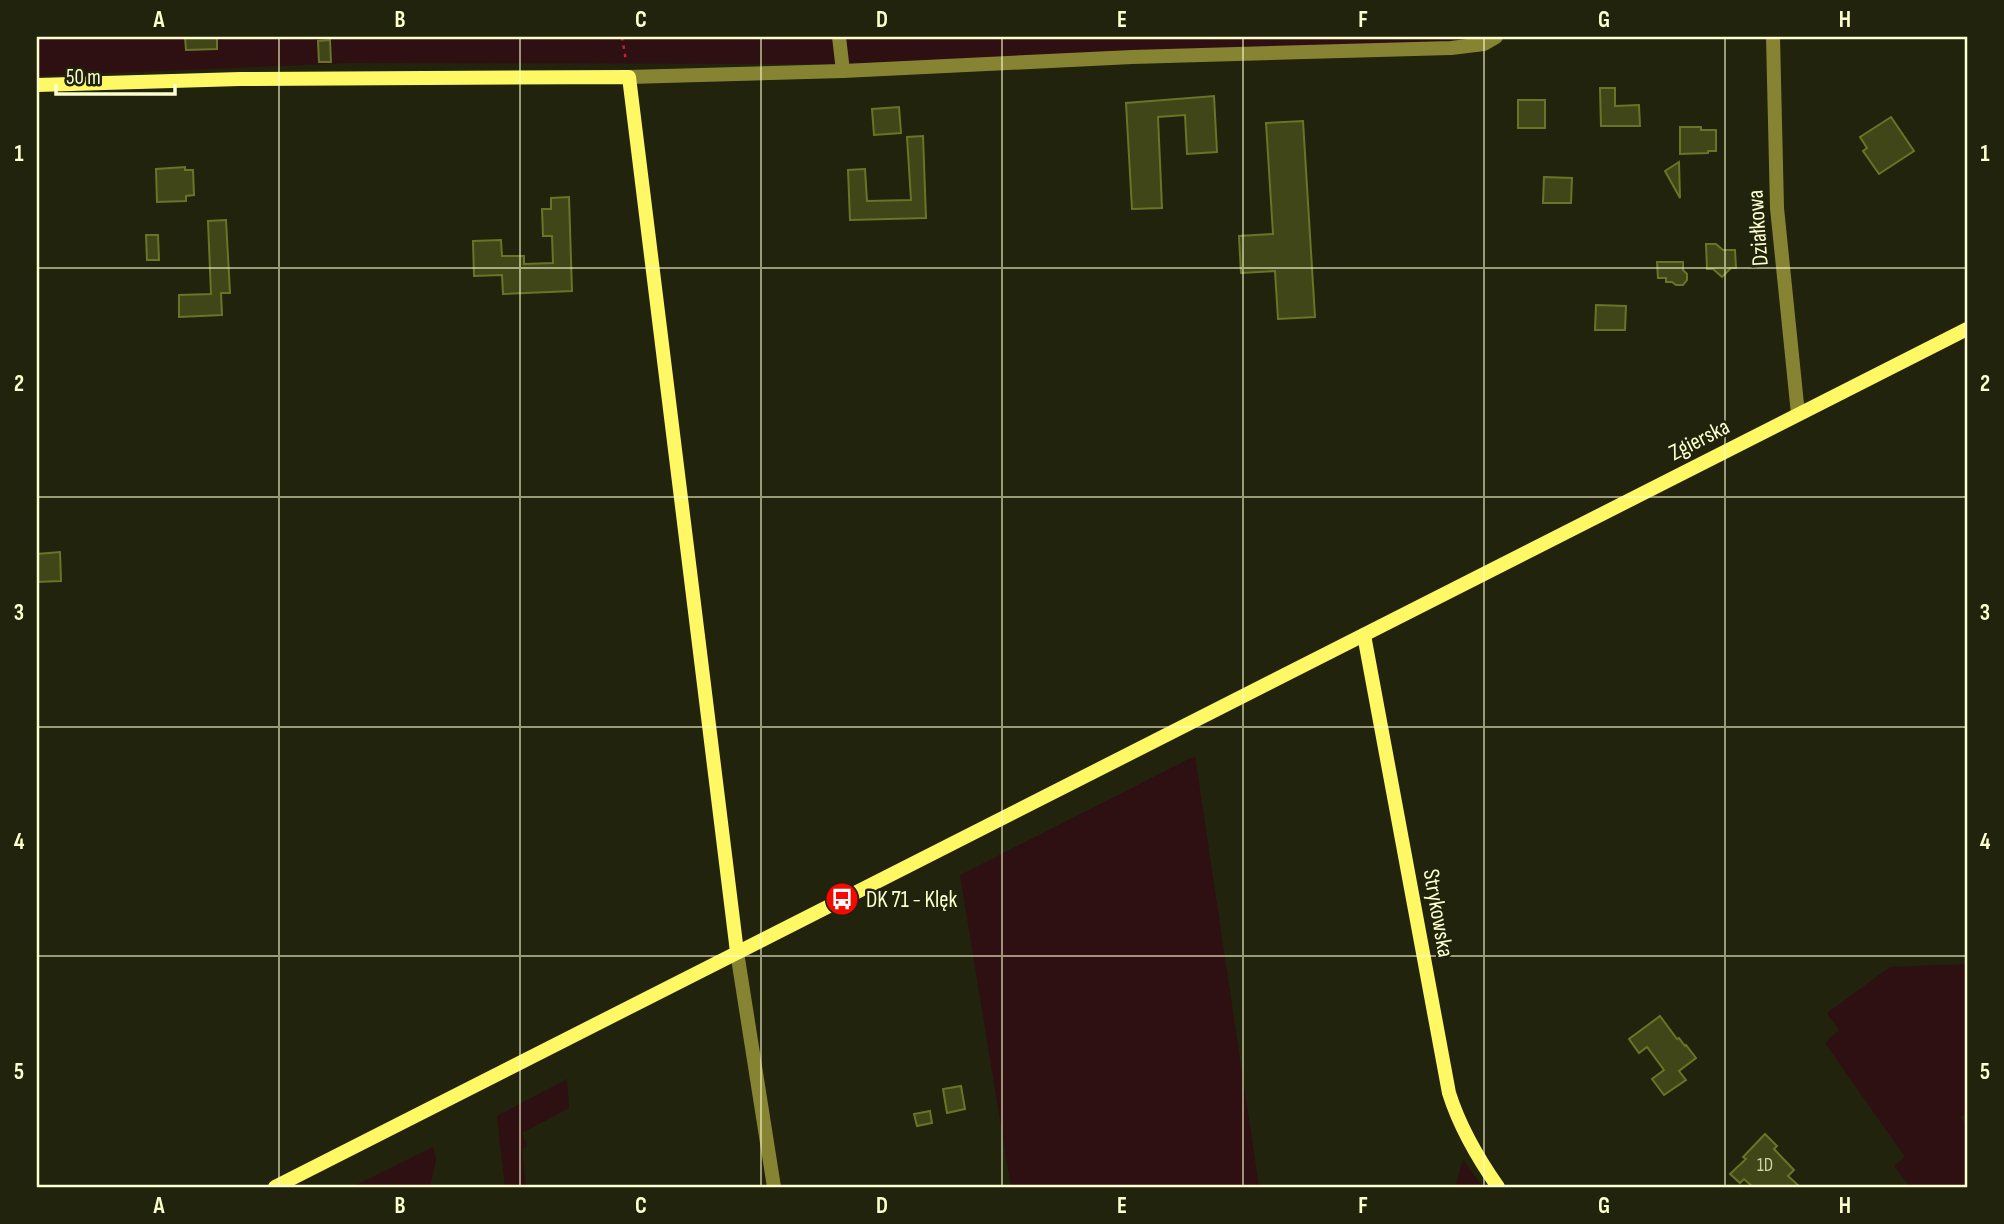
<svg xmlns="http://www.w3.org/2000/svg" width="2004" height="1224" font-family="'Sofia Sans Condensed',sans-serif">
  <style>
    .green { fill: #2e0f12 }
    .building { fill: #404617; stroke: #6a7427; stroke-width: 2 }
    .lines { fill: none; stroke-linecap: round; stroke-linejoin: round }
    .path { stroke: #bd2438; stroke-width: 2.5; stroke-dasharray: 3.5 5; stroke-linecap: butt }
    .street { stroke: #868433; stroke-width: 14 }
    .secondary { stroke: #fff865; stroke-width: 14 }
    .grid { fill: none; stroke: #fdffce; stroke-width: 2; stroke-opacity: 0.55 }
    .labels { text-anchor: middle; stroke-width: 5; stroke-linejoin: round; paint-order: stroke }
    .number-label { font-size: 19px; fill: #ced1a0 }
    .street-label { font-size: 23px; fill: #fdffce; stroke: #21230c }
    .poi-label { font-size: 23px; fill: #fdffce; stroke: #21230c; text-anchor: start }
    .neatline { fill: none; stroke: #fdffce; stroke-width: 2.5 }
    .grid-label { font-size: 23px; text-anchor: middle; font-weight: bold; fill: #fdffce }
  </style>
  <rect width="100%" height="100%" fill="#21230c"/>
  <g class="green">
    <polygon points="37,37 1482,37 1475,42 1213,49 848,64 349,63 37,76"/>
    <polygon points="1195,756 1259,1187 1011,1187 960,875"/>
    <polygon points="1967,964 1967,1113 1961,1117 1967,1126 1967,1187 1910,1187 1894,1166 1905,1157 1825,1043 1839,1030 1827,1013 1890,967"/>
    <polygon points="567,1079 569,1108 522,1133 527,1146 522,1149 526,1187 505,1187 497,1116"/>
    <polygon points="433,1147 436,1160 430,1187 352,1187"/>
    <polygon points="1463,1160 1483,1187 1455,1187"/>
  </g>
  <g class="building">
    <polygon points="185,37 217,37 217,49 186,50"/>
    <polygon points="330,40 331,62 319,62 318,41"/>
    <polygon points="1600,88 1615,88 1615,106 1639,105 1640,126 1601,126"/>
    <polygon points="1214,96 1217,152 1187,154 1185,115 1158,117 1162,208 1132,209 1126,103"/>
    <rect x="1518" y="100" width="27" height="28"/>
    <polygon points="899,107 901,133 874,135 872,109"/>
    <polygon points="1891,117 1914,151 1879,174 1863,151 1867,148 1860,137"/>
    <polygon points="1303,121 1315,317 1278,319 1275,271 1241,273 1239,236 1273,234 1266,123"/>
    <polygon points="1680,127 1701,127 1701,130 1716,130 1716,151 1708,151 1708,153 1680,154"/>
    <polygon points="923,136 926,218 850,220 848,170 865,169 867,201 911,200 907,137"/>
    <polygon points="1679,162 1680,198 1665,171"/>
    <polygon points="185,167 185,170 193,170 194,195 186,196 186,201 157,202 156,169"/>
    <polygon points="1544,177 1572,178 1571,203 1543,203"/>
    <polygon points="569,197 572,291 503,294 502,275 474,276 473,241 501,240 502,256 524,256 524,264 553,263 552,236 543,236 542,209 551,209 551,198"/>
    <polygon points="226,220 230,293 221,293 222,315 179,317 179,295 211,294 208,221"/>
    <polygon points="146,235 158,235 159,260 147,260"/>
    <polygon points="1706,244 1716,244 1723,250 1735,250 1736,268 1731,268 1722,277 1713,269 1707,269"/>
    <polygon points="1657,262 1683,262 1683,270 1687,274 1687,280 1683,285 1676,285 1672,282 1666,282 1666,278 1658,278"/>
    <polygon points="1596,305 1626,306 1625,330 1595,330"/>
    <polygon points="60,552 61,581 37,582 37,554"/>
    <polygon points="1660,1016 1677,1039 1679,1038 1685,1046 1686,1045 1696,1058 1679,1071 1686,1080 1664,1095 1652,1079 1664,1070 1647,1047 1639,1053 1629,1039"/>
    <polygon points="961,1086 965,1109 947,1113 943,1089"/>
    <polygon points="930,1111 932,1123 917,1126 914,1114"/>
    <polygon points="1765,1134 1777,1146 1774,1149 1794,1170 1788,1176 1800,1187 1753,1187 1744,1179 1740,1183 1730,1174 1746,1159 1743,1157"/>
  </g>
  <g class="lines">
    <polyline class="path" points="622,37 626,61"/>
    <g class="street">
      <polyline points="839,37 843,71"/>
      <polyline points="1773,37 1777,208 1798,414"/>
      <polyline points="629,77 843,71 1132,57 1451,48 1484,44 1496,37"/>
      <polyline points="737,952 774,1187"/>
    </g>
    <g class="secondary">
      <polyline points="37,85 240,79 629,77 737,952"/>
      <path d="M 1364,635 L 1449,1093 C 1460,1128 1477,1157 1498,1187"/>
      <polyline points="275,1187 1967,329"/>
    </g>
  </g>
  <path class="grid" d="M 279,37 L 279,1187M 520,37 L 520,1187M 761,37 L 761,1187M 1002,37 L 1002,1187M 1243,37 L 1243,1187M 1484,37 L 1484,1187M 1725,37 L 1725,1187M 37,268 L 1967,268M 37,497 L 1967,497M 37,727 L 1967,727M 37,956 L 1967,956"/>
  <defs>
    <symbol id="bus-disc" viewBox="-11 -11 22 22"><circle r="9.5" fill="#f90800" stroke="#21230c"/><path d="M-5-6H5V4H4V6H2V4H-2V6H-4V4H-5ZM-3.5-4V0h7V-4ZM-3.5 1.2v1.5H-2V1.2ZM2 1.2v1.5H3.5V1.2Z" fill="#fff"/></symbol>
  </defs>
  <g fill-rule="evenodd">
    <use href="#bus-disc" x="823" y="880" width="38" height="38"/>
  </g>
  <g class="labels">
    <g class="number-label">
      <text x="1765" y="1171">1D</text>
    </g>
    <g class="street-label">
      <text transform="translate(1757 228) rotate(-94)" y="8">Działkowa</text>
      <text transform="translate(1699 439) rotate(-27)" y="8">Zgierska</text>
      <text transform="translate(1439 913) rotate(80)" y="8">Strykowska</text>
    </g>
    <g class="poi-label">
      <text x="866" y="907">DK 71 - Klęk</text>
    </g>
  </g>
  <rect width="2004" height="1224" fill="none" stroke="#21230c" stroke-width="77"/>
  <path d="M56 84v10h119v-10" fill="none" stroke="#fdffce" stroke-width="3.5"/>
  <text x="66" y="84" font-size="21" fill="#fdffce" stroke="#21230c" stroke-width="5" paint-order="stroke">50 m</text>
  <rect x="38" y="38" width="1928" height="1148" class="neatline"/>
  <g class="grid-label">
    <text x="159" y="27">A</text>
    <text x="400" y="27">B</text>
    <text x="641" y="27">C</text>
    <text x="882" y="27">D</text>
    <text x="1122" y="27">E</text>
    <text x="1363" y="27">F</text>
    <text x="1604" y="27">G</text>
    <text x="1845" y="27">H</text>
    <text x="19" y="161">1</text>
    <text x="1985" y="161">1</text>
    <text x="19" y="391">2</text>
    <text x="1985" y="391">2</text>
    <text x="19" y="620">3</text>
    <text x="1985" y="620">3</text>
    <text x="19" y="849">4</text>
    <text x="1985" y="849">4</text>
    <text x="19" y="1079">5</text>
    <text x="1985" y="1079">5</text>
    <text x="159" y="1213">A</text>
    <text x="400" y="1213">B</text>
    <text x="641" y="1213">C</text>
    <text x="882" y="1213">D</text>
    <text x="1122" y="1213">E</text>
    <text x="1363" y="1213">F</text>
    <text x="1604" y="1213">G</text>
    <text x="1845" y="1213">H</text>
  </g>
</svg>
